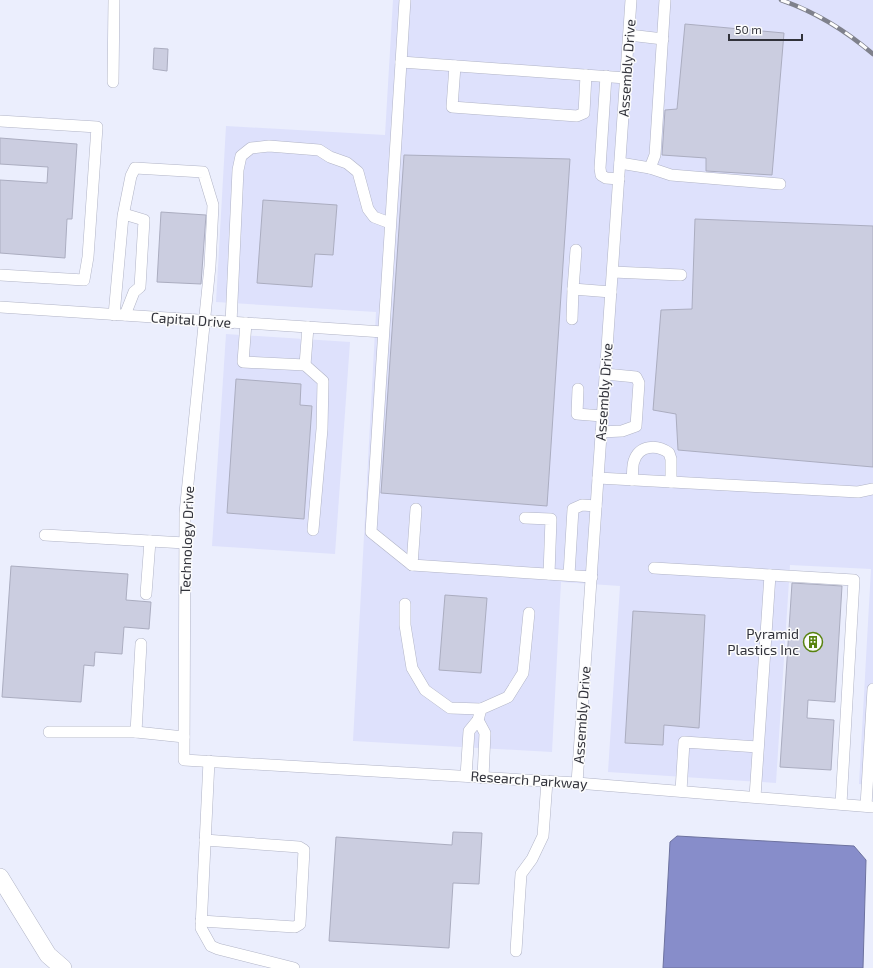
<svg xmlns="http://www.w3.org/2000/svg" width="873" height="968" font-family="'Exo 2',sans-serif">
  <style>
    .built { fill: #dee1fc }
    .water { fill: #878dca; stroke: #6d729f }
    .building { fill: #cbcde0; stroke: #abadc0 }
    .lines { fill: none; stroke-linecap: round; stroke-linejoin: round }
    .minor-casing { stroke: #b1b4c6; stroke-width: 12 }
    .highway-casing { stroke: #b1b4c6; stroke-width: 18 }
    .minor { stroke: #fff; stroke-width: 11 }
    .highway { stroke: #fff; stroke-width: 17 }
    .rail-casing { stroke: #7f818c; stroke-width: 4.5 }
    .rail { stroke: #fcfcfc; stroke-width: 3; stroke-dasharray: 9; stroke-linecap: butt }
    .labels { text-anchor: middle; stroke-width: 3; stroke-linejoin: round; paint-order: stroke }
    .street-label { font-size: 14px; fill: #31323a; stroke: #fcfcfc }
    .poi-label { font-size: 14px; fill: #31323a; stroke: #fcfcfc; text-anchor: end }
  </style>
  <rect width="100%" height="100%" fill="#ebeefd"/>
  <g class="built">
    <polygon points="393,0 873,0 873,785 859,784 871,569 790,565 776,783 608,772 620,586 561,582 552,752 353,741 376,312 216,302 226,126 385,135"/>
    <polygon points="226,334 350,342 335,554 212,546"/>
  </g>
  <polygon class="water" points="677,836 854,846 866,860 863,968 663,968 670,842"/>
  <g class="building">
    <polygon points="685,24 784,33 772,175 706,171 706,158 662,155 665,110 677,109"/>
    <polygon points="154,48 168,49 167,71 153,69"/>
    <polygon points="0,138 77,144 72,219 67,219 65,258 0,253 0,180 47,183 48,167 0,164"/>
    <polygon points="404,155 570,159 547,506 381,493"/>
    <polygon points="263,200 337,205 333,255 315,254 312,287 257,283"/>
    <polygon points="161,212 206,215 201,284 157,282"/>
    <polygon points="695,219 873,226 873,467 678,450 676,414 653,410 661,310 692,309"/>
    <polygon points="236,379 301,384 300,405 312,406 304,519 227,513"/>
    <polygon points="11,566 128,574 126,600 151,602 149,629 124,627 122,654 95,652 94,666 84,665 81,702 2,697"/>
    <polygon points="792,583 842,586 835,702 808,700 807,718 834,720 831,770 780,767"/>
    <polygon points="445,595 487,598 481,673 439,670"/>
    <polygon points="633,611 705,615 699,728 664,725 663,745 625,743"/>
    <polygon points="453,832 482,833 479,884 453,883 449,948 329,941 336,837 452,845"/>
  </g>
  <g class="lines">
    <defs>
      <g id="minor">
        <polyline points="405,0 371,532 412,565"/>
        <polyline points="629,35 663,39"/>
        <polyline points="401,62 626,78"/>
        <polyline points="455,66 452,107 577,116 584,113 586,75"/>
        <polyline points="606,76 600,168 601,175 606,178 619,179"/>
        <polyline points="113,82 114,0"/>
        <polyline points="0,121 97,127 88,257 84,280 0,275"/>
        <polyline points="620,163 650,168 671,175 780,184"/>
        <polyline points="650,168 655,155 665,0"/>
        <polyline points="124,214 144,220 140,287 134,292 125,315"/>
        <polyline points="576,250 573,289 611,292"/>
        <polyline points="613,272 681,275"/>
        <polyline points="0,307 383,332"/>
        <polyline points="114,315 123,216 131,176 135,168 203,172 213,205 210,266 185,513 184,760 577,783 873,807"/>
        <polyline points="572,319 573,289"/>
        <polyline points="231,323 238,170 241,156 251,148 269,146 319,150 330,157 347,163 358,172 368,209 374,217 390,223"/>
        <polyline points="246,323 243,362 305,365 308,327"/>
        <polyline points="305,365 323,381 322,429 313,530"/>
        <polyline points="578,389 577,414 602,416"/>
        <polyline points="601,432 622,431 636,426 639,383 636,377 605,374"/>
        <polyline points="598,478 858,492 873,489"/>
        <path d="M 632,480 C 633,474 632,466 634,461 C 639,445 657,444 669,453 L 671,459 L 671,482"/>
        <polyline points="416,509 412,565 592,577"/>
        <polyline points="525,518 551,519 549,574"/>
        <polyline points="45,535 185,543"/>
        <polyline points="654,568 854,580 841,804"/>
        <polyline points="569,575 573,509 582,505 596,506"/>
        <polyline points="146,594 150,541"/>
        <polyline points="405,604 405,625 412,668 425,690 450,708 481,709"/>
        <polyline points="478,720 481,709 508,697 523,673 529,613"/>
        <polyline points="49,732 136,732 141,644"/>
        <polyline points="136,732 184,737"/>
        <polyline points="209,761 201,928 211,946 218,949 294,968"/>
        <polyline points="466,776 469,731 478,720 485,733 483,778"/>
        <polyline points="577,783 631,0"/>
        <polyline points="681,791 684,742 758,747"/>
        <polyline points="755,797 770,575"/>
        <polyline points="866,806 873,689"/>
        <polyline points="201,921 295,927 300,924 304,850 299,847 205,840"/>
        <polyline points="516,951 521,874 532,859 543,836 547,781"/>
      </g>
      <polyline id="highway" points="0,877 48,955 63,968"/>
    </defs>
    <use href="#minor" class="minor-casing"/>
    <use href="#highway" class="highway-casing"/>
    <use href="#minor" class="minor"/>
    <use href="#highway" class="highway"/>
    <defs>
      <path id="rail" d="M 781,0 C 816,12 845,30 873,54"/>
    </defs>
    <use href="#rail" class="rail-casing"/>
    <use href="#rail" class="rail"/>
  </g>
  <defs>
    <symbol id="building-ring" viewBox="-11 -11 22 22"><circle r="9.5" fill="#fcfcfc" stroke="#58830f" stroke-width="1.5"/><path d="M-4-6H4V6H1V3H-1V6H-4ZM-2.5-4.3h1.7v1.8h-1.7ZM.8-4.3h1.7v1.8H.8ZM-2.5-1h1.7V.8h-1.7ZM.8-1h1.7V.8H.8Z" fill="#58830f"/></symbol>
  </defs>
  <g fill-rule="evenodd">
    <use href="#building-ring" x="802" y="631" width="22" height="22"/>
  </g>
  <g class="labels">
    <g class="street-label">
      <text transform="translate(627 68) rotate(-86)" y="5">Assembly Drive</text>
      <text transform="translate(191 320) rotate(4)" y="5">Capital Drive</text>
      <text transform="translate(604 392) rotate(-86)" y="5">Assembly Drive</text>
      <text transform="translate(187 540) rotate(-88)" y="5">Technology Drive</text>
      <text transform="translate(582 715) rotate(-86)" y="5">Assembly Drive</text>
      <text transform="translate(529 780) rotate(4)" y="5">Research Parkway</text>
    </g>
    <g class="poi-label">
      <text x="799" y="639">Pyramid<tspan x="799" dy="16">Plastics Inc</tspan></text>
    </g>
  </g>
  <path d="M729 34v6h73v-6" fill="none" stroke="#31323a" stroke-width="2"/>
  <text x="735" y="34" font-size="12" fill="#31323a" stroke="#fcfcfc" stroke-width="3" paint-order="stroke">50 m</text>
</svg>
